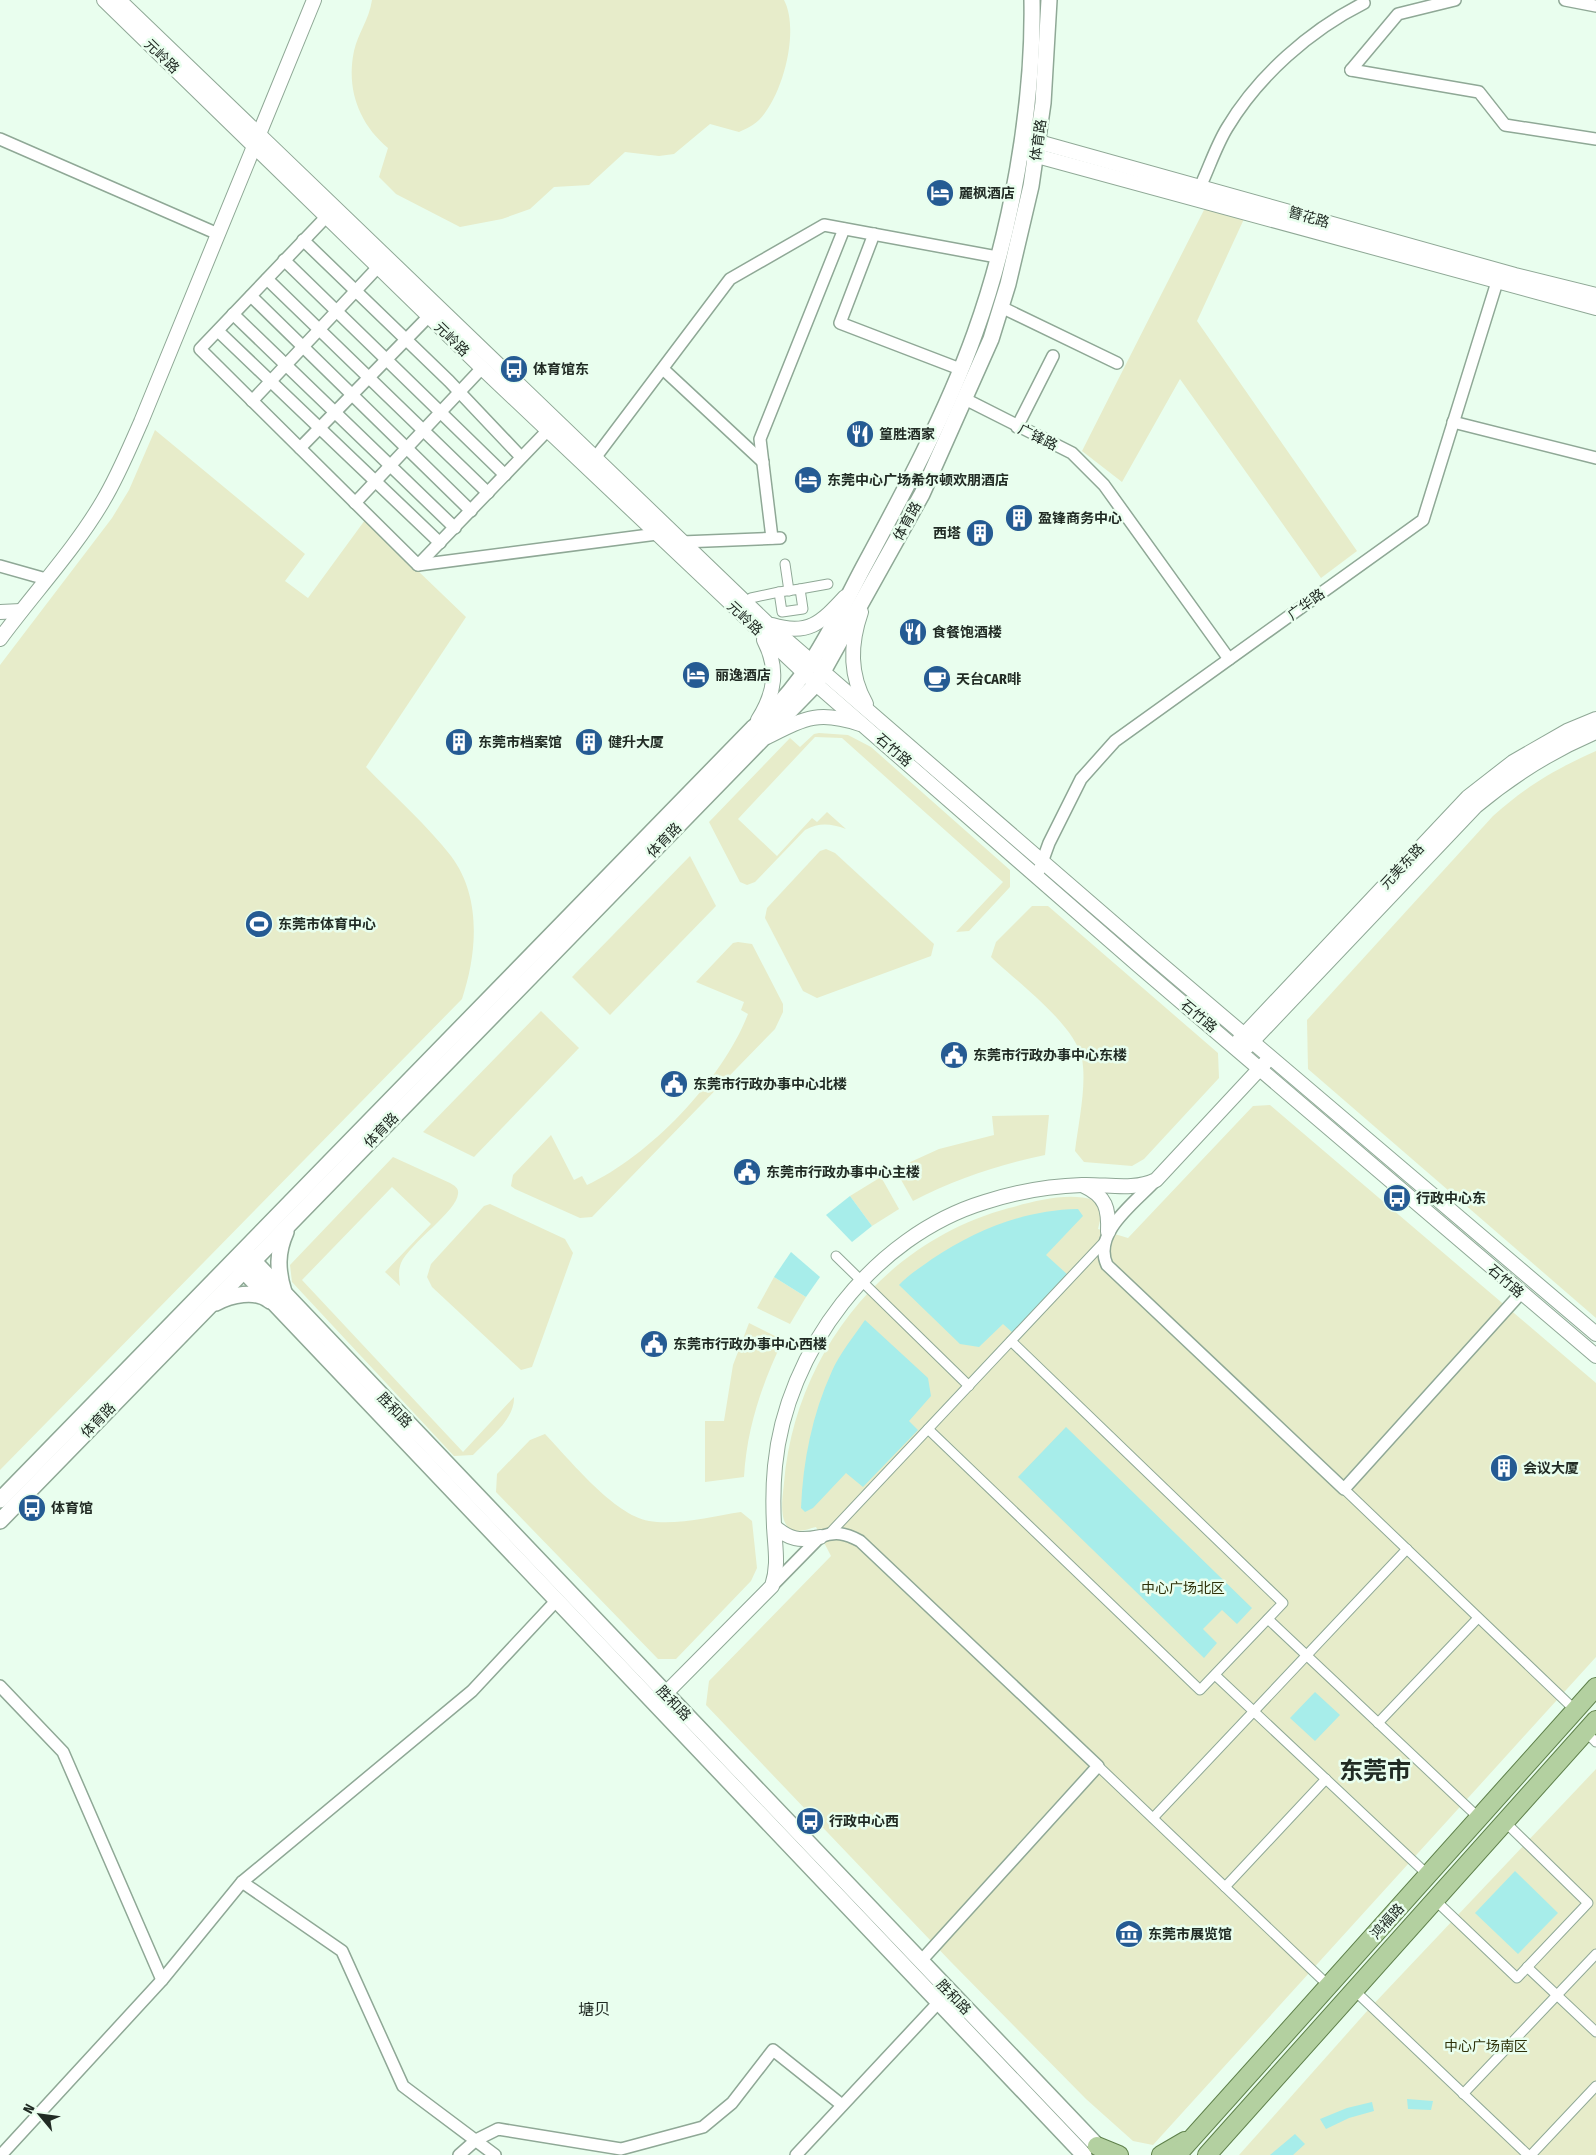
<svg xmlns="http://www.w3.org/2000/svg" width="1596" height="2155" font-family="'Fira Sans Condensed','Noto Sans SC',sans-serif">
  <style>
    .green { fill: #e7ecca }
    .water { fill: #a7edea }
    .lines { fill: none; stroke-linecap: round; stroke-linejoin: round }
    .pedestrian-casing { stroke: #8fa896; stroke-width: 11 }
    .minor-casing { stroke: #8fa896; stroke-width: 14 }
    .tertiary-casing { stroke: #8fa896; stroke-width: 16 }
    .secondary-casing { stroke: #8fa896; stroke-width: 18 }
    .primary-casing { stroke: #5f814b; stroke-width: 20 }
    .pedestrian { stroke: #fff; stroke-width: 9 }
    .minor { stroke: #fff; stroke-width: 11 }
    .tertiary { stroke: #fff; stroke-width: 14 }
    .secondary { stroke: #fff; stroke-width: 15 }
    .primary { stroke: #b3d0a0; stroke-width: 18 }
    .labels { text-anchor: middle; stroke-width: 5; stroke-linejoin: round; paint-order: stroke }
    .street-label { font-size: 14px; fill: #212b24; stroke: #e9feee }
    .poi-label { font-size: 14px; font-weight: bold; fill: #212b24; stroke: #e9feee; text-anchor: start }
    .park-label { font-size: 14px; fill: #2d3008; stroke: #e9feee }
    .quarter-label { font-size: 16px; fill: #212b24; stroke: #e9feee }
    .town-label { font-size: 24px; font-weight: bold; fill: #212b24; stroke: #e9feee }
  </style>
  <rect width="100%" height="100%" fill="#e9feee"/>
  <g class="green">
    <path d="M 372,0 L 784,0 C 800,30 783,96 759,120 C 754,125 746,129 739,132 L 710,124 L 674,154 L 659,156 L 625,152 L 589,185 L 554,187 L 530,209 L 502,219 L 460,227 L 396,194 L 379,177 L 388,148 C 359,124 346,89 354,51 C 358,33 369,20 372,0 Z"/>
    <polygon points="1205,208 1244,219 1197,321 1357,551 1321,578 1180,379 1122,482 1082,451"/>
    <path d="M 155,430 L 305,554 L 285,581 L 308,598 L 365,520 L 466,617 L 366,767 C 393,795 428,826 451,856 C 482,897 477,954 462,999 L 0,1470 L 0,665 L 112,518 L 129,490 Z"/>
    <path d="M 819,733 L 848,735 L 871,747 L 1010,870 L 1010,887 L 969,931 L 956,932 L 1003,882 L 842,738 L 815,737 L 738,819 L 777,856 L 812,818 L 817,822 L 827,812 L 846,829 C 831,824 820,822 805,830 L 755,882 L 747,885 L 740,882 L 709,822 L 790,738 L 800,747 L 814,734 Z"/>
    <path d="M 1596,751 L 1596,1318 L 1308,1069 L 1307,1020 L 1493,816 C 1528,785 1554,770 1596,751 Z"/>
    <polygon points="826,849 835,853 934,944 931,956 817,998 803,991 765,918 767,908 820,851"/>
    <polygon points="690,856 716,906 610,1015 572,977"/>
    <path d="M 1032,906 L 1048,906 L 1218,1053 L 1219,1078 L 1144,1159 L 1132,1166 L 1084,1162 L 1075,1151 C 1078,1125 1087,1086 1082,1059 C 1075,1024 1017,982 991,957 L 996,942 Z"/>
    <path d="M 738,942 L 752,944 L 783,1004 L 783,1012 L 775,1029 L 592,1217 L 580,1218 L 515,1189 L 511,1186 L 513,1175 L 551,1135 L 574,1180 L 582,1176 L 587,1185 C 650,1156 723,1079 748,1014 L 741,1010 L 744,1002 L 696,982 L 733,943 Z"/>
    <polygon points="541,1011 579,1048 474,1157 423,1132"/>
    <path d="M 1270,1105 L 1596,1383 L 1596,1657 L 1153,2145 L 1133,2141 L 1086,2099 L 951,1962 L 706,1705 L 709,1681 L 831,1556 L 816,1527 C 811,1528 804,1531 798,1531 C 776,1531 783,1495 784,1483 C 795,1354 883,1242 1009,1208 C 1036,1201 1067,1192 1094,1200 L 1102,1212 L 1098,1229 L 1128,1238 L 1253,1106 Z"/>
    <path d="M 1049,1115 L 1045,1155 C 998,1165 956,1179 913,1201 L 895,1169 L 939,1149 L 994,1135 L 992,1116 Z"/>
    <path d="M 393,1157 L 450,1183 C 455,1186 459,1188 458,1194 C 457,1211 410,1243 401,1263 C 398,1271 399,1278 400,1286 L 385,1272 L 431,1224 L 392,1187 L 302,1280 L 463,1452 L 514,1397 C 515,1420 488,1439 473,1455 L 454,1456 L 292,1282 L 290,1265 Z"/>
    <polygon points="881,1177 899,1209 872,1226 850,1196"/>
    <polygon points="490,1204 565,1239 573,1253 532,1367 521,1370 432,1287 427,1277 431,1264 484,1206"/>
    <polygon points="774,1277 806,1297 790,1324 757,1308"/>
    <path d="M 749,1323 L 783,1340 C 762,1384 747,1427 744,1477 L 705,1482 L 705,1421 L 724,1421 L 733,1365 Z"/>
    <path d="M 545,1434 C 570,1460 614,1515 649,1521 C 675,1526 714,1516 741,1512 L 752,1521 L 757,1568 L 751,1581 L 676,1659 L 658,1659 L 496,1492 L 497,1474 L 530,1440 Z"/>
    <polygon points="1596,1769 1596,2155 1239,2155 1368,2010"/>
  </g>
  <g class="water">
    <polygon points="850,1196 872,1226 852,1242 826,1215"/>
    <path d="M 1078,1209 L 1083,1216 L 1046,1255 L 1068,1275 L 1013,1333 L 1003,1324 L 979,1347 L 960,1344 L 899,1285 C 908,1275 921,1267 932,1259 C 976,1230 1024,1210 1078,1209 Z"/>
    <polygon points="791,1252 820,1277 806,1297 774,1277"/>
    <path d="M 865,1320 L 928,1378 L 931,1396 L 909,1421 L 918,1430 L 863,1487 L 846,1473 L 813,1508 L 805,1512 L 801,1508 C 803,1461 812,1415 832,1371 C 840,1353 854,1336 865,1320 Z"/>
    <polygon points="1066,1427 1252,1608 1237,1624 1222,1610 1203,1629 1217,1643 1204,1658 1018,1477"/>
    <polygon points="1315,1692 1340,1715 1315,1741 1290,1718"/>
    <polygon points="1515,1871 1558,1913 1518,1954 1475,1913"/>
    <polygon points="1407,2099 1433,2101 1431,2110 1408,2109"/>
    <polygon points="1372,2102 1374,2111 1349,2118 1326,2129 1320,2119 1347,2108"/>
    <polygon points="1295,2134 1305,2144 1293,2155 1270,2155"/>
  </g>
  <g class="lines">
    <defs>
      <g id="pedestrian">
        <polyline points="785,564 789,591"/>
        <polygon points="800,589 803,609 782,612 779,592"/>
        <polyline points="800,589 828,584"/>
        <polyline points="751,598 779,592"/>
        <polyline points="836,1256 969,1386"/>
        <polyline points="928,1429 1200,1690 1283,1603 1011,1341"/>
        <polyline points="1344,1489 1575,1710"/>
        <polyline points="830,1533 1104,1242"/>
        <polyline points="1268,1619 1479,1818"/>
        <polyline points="1215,1675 1428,1875"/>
        <polyline points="1378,1723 1478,1618"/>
        <polyline points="1586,1732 1596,1742"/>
        <polyline points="1098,1766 1329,1986"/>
        <polyline points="1153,1818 1407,1549"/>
        <polyline points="1225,1887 1326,1779"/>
        <polyline points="1435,1900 1517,1978 1588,1903 1505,1822"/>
        <polyline points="1527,1967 1596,2032"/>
        <polyline points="1354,1990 1528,2155"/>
        <polyline points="1463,2094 1596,1954"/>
        <polyline points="1531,2155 1596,2086"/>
      </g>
      <g id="minor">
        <polyline points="1565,0 1596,6"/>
        <polyline points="1351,70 1479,92 1505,125 1596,139"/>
        <polyline points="1351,70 1398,14 1455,0"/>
        <polyline points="0,139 218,234"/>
        <path d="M 1200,187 C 1209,168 1216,146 1227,128 C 1258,76 1310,30 1364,3"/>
        <polyline points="327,216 200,349 418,565 548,430"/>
        <polyline points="874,234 840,323 960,369"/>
        <polyline points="303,240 449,381 521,457"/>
        <polyline points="284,260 505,475"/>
        <polyline points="267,279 488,493"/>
        <polyline points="251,296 471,511"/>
        <polyline points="1001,307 1117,363"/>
        <polyline points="233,314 455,528"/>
        <polyline points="218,331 440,543"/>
        <polyline points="663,369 763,462"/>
        <polyline points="965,399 1072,453 1104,485 1229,659"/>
        <polyline points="252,401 379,266"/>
        <polyline points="1453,422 1596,458"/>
        <polyline points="1017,427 1053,356"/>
        <polyline points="300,448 429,316"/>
        <polyline points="595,458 730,279 824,225 997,257"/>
        <polyline points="355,503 482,368"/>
        <polyline points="772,538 760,439 844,229"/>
        <polyline points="682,542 780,538"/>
        <polyline points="418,565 657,534"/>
        <polyline points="0,566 46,579"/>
        <polyline points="1037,876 1049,843 1081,779 1115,741 1423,520 1497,282"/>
        <path d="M 1156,1180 C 1136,1202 1092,1232 1107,1265 L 1344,1489 L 1521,1293"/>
        <path d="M 772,1586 L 820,1537 C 835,1531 845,1533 860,1541 L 1098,1766 L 920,1962"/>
        <polyline points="0,1686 63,1752 162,1980"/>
        <polyline points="242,1882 342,1951 403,2086 495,2155"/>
        <polyline points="1,2155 162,1980 242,1882 472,1691 556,1601"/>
        <polyline points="459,2155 476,2140 498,2129 621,2149 703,2127 732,2103 773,2050 842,2105"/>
        <polyline points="796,2155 938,2003"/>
      </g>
      <g id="tertiary">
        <polyline points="104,0 482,368 816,684 1138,965 1596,1356"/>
        <polyline points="119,0 768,624 1148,953 1596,1334"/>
        <polyline points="1028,139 1515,275 1596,295"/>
        <polyline points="1026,153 1596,308"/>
        <polyline points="0,612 21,611"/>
        <path d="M 861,612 C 850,644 849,674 866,704"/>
        <path d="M 772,625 C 808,636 821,623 845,597"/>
        <path d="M 0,639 C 33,594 75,549 103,501 C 118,476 129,449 141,422 L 314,0"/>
        <path d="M 758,720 C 775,693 779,669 764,640"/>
        <path d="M 767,737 C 805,718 818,710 860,724"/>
        <polyline points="1239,1040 1468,797 1513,762 1567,731 1596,719"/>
        <path d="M 1247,1047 L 1476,806 C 1513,775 1551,751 1596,732"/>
        <path d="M 1084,1186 C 1106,1196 1109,1209 1108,1232"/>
        <path d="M 774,1526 C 789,1540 800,1541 820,1537"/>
        <path d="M 659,1700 L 772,1586 C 779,1565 775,1548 774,1526 C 773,1506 773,1486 775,1466 C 786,1351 873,1236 985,1202 C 1016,1192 1049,1186 1082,1185 C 1106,1184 1134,1191 1156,1180 L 1265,1063"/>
      </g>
      <g id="secondary">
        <polyline points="248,1255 1105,2154"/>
        <polyline points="238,1265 1084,2155"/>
        <path d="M 284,1292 C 277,1270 277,1252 286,1232"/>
        <path d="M 216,1303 C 230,1295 256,1289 270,1301"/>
        <path d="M 0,1500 L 753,728 C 806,686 833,625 863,568 C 904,492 946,414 975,333 C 1011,233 1034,106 1032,0"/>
        <polyline points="0,1521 816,684 922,494 991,339 1008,284 1031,186 1043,103 1049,0"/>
      </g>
      <g id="primary">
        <polyline points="1097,2146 1119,2155"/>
        <polyline points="1161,2155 1185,2141"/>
        <polyline points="1177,2155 1596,1687"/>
        <polyline points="1207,2155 1596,1720"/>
      </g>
    </defs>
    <use href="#pedestrian" class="pedestrian-casing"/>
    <use href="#minor" class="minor-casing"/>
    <use href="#tertiary" class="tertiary-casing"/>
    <use href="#secondary" class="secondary-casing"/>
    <use href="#primary" class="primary-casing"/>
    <use href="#pedestrian" class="pedestrian"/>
    <use href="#minor" class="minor"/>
    <use href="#tertiary" class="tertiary"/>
    <use href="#secondary" class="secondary"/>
    <use href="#primary" class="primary"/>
  </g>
  <defs>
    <symbol id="hotel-disc" viewBox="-11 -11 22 22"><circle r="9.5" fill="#255b93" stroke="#e9feee"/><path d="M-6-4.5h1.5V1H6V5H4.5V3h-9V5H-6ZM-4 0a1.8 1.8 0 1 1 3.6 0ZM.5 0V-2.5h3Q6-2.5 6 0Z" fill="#fff"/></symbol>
    <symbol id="bus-disc" viewBox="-11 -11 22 22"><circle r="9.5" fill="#255b93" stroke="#e9feee"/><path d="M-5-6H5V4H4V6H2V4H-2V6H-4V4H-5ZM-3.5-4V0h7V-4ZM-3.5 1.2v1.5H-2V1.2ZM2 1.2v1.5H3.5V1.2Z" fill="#fff"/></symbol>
    <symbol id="restaurant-disc" viewBox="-11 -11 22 22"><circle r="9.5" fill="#255b93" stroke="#e9feee"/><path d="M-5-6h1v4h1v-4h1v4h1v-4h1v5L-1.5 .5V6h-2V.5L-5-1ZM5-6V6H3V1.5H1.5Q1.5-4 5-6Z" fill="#fff"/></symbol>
    <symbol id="building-disc" viewBox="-11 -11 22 22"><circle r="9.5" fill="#255b93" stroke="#e9feee"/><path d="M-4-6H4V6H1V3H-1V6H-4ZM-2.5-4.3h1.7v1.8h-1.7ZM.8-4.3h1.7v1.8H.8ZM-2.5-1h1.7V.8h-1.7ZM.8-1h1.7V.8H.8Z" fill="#fff"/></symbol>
    <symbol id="cafe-disc" viewBox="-11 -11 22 22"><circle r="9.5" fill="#255b93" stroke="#e9feee"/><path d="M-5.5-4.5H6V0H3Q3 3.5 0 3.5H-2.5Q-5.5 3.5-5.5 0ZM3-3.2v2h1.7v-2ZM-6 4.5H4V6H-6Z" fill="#fff"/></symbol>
    <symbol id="stadium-disc" viewBox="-11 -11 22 22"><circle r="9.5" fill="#255b93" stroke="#e9feee"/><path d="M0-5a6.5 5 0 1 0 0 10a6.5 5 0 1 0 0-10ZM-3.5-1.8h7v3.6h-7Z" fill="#fff"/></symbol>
    <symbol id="civic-disc" viewBox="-11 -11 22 22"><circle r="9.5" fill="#255b93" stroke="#e9feee"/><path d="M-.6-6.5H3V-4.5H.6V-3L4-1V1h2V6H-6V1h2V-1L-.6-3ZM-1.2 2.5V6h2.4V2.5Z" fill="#fff"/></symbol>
    <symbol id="museum-disc" viewBox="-11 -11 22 22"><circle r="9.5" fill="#255b93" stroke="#e9feee"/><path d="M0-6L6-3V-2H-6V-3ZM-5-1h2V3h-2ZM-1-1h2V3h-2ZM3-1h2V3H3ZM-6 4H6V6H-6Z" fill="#fff"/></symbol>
  </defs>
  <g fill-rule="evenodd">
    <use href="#hotel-disc" x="924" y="177" width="32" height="32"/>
    <use href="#bus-disc" x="498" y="353" width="32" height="32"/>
    <use href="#restaurant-disc" x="844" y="418" width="32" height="32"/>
    <use href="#hotel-disc" x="792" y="464" width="32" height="32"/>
    <use href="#building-disc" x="1003" y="502" width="32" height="32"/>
    <use href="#building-disc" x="964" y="517" width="32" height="32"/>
    <use href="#restaurant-disc" x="897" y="616" width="32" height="32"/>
    <use href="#hotel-disc" x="680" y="659" width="32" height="32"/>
    <use href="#cafe-disc" x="921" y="663" width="32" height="32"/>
    <use href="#building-disc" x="443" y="726" width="32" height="32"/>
    <use href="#building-disc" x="573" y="726" width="32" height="32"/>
    <use href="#stadium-disc" x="243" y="908" width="32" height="32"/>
    <use href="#civic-disc" x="938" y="1039" width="32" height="32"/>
    <use href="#civic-disc" x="658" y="1068" width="32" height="32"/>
    <use href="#civic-disc" x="731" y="1156" width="32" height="32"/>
    <use href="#bus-disc" x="1381" y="1182" width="32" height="32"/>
    <use href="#civic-disc" x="638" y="1328" width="32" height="32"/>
    <use href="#building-disc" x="1488" y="1452" width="32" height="32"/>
    <use href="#bus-disc" x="16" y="1492" width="32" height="32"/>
    <use href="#bus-disc" x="794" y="1805" width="32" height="32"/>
    <use href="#museum-disc" x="1113" y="1918" width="32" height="32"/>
  </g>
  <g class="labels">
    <g class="street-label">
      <text transform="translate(162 56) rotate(44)" y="5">元岭路</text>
      <text transform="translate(1038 140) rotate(-82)" y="5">体育路</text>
      <text transform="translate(1309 217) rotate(16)" y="5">簪花路</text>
      <text transform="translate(452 339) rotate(44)" y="5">元岭路</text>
      <text transform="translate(1038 437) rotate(26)" y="5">广锋路</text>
      <text transform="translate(907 521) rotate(-61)" y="5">体育路</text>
      <text transform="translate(1306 604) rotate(-36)" y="5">广华路</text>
      <text transform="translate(745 618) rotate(43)" y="5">元岭路</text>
      <text transform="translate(894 750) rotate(41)" y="5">石竹路</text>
      <text transform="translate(664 840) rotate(-46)" y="5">体育路</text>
      <text transform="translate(1402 866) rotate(-47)" y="5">元美东路</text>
      <text transform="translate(1199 1016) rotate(40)" y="5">石竹路</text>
      <text transform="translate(381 1130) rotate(-46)" y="5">体育路</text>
      <text transform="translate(1506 1281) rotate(41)" y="5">石竹路</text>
      <text transform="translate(395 1410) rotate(46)" y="5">胜和路</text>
      <text transform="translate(98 1420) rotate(-46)" y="5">体育路</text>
      <text transform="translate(674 1703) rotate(46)" y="5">胜和路</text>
      <text transform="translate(1387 1921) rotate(-48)" y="5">鸿福路</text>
      <text transform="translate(954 1997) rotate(46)" y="5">胜和路</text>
    </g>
    <g class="poi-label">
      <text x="959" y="198">麗枫酒店</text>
      <text x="533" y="374">体育馆东</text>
      <text x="879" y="439">篁胜酒家</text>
      <text x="827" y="485">东莞中心广场希尔顿欢朋酒店</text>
      <text x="1038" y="523">盈锋商务中心</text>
      <text x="961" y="538" text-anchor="end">西塔</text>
      <text x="932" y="637">食餐饱酒楼</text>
      <text x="715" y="680">丽逸酒店</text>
      <text x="956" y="684">天台CAR啡</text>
      <text x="478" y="747">东莞市档案馆</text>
      <text x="608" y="747">健升大厦</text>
      <text x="278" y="929">东莞市体育中心</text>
      <text x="973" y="1060">东莞市行政办事中心东楼</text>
      <text x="693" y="1089">东莞市行政办事中心北楼</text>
      <text x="766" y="1177">东莞市行政办事中心主楼</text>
      <text x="1416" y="1203">行政中心东</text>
      <text x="673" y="1349">东莞市行政办事中心西楼</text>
      <text x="1523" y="1473">会议大厦</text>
      <text x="51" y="1513">体育馆</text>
      <text x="829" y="1826">行政中心西</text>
      <text x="1148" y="1939">东莞市展览馆</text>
    </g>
    <g class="park-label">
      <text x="1183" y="1593">中心广场北区</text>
      <text x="1486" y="2051">中心广场南区</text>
    </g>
    <g class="quarter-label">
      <text x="594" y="2015">塘贝</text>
    </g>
    <g class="town-label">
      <text x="1375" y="1779">东莞市</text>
    </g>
  </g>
  <g transform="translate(40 2115) rotate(299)" stroke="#e9feee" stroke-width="4" paint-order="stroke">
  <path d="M0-4L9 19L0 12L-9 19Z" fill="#212b24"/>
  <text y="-8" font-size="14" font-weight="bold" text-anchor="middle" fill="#212b24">N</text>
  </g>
</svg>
